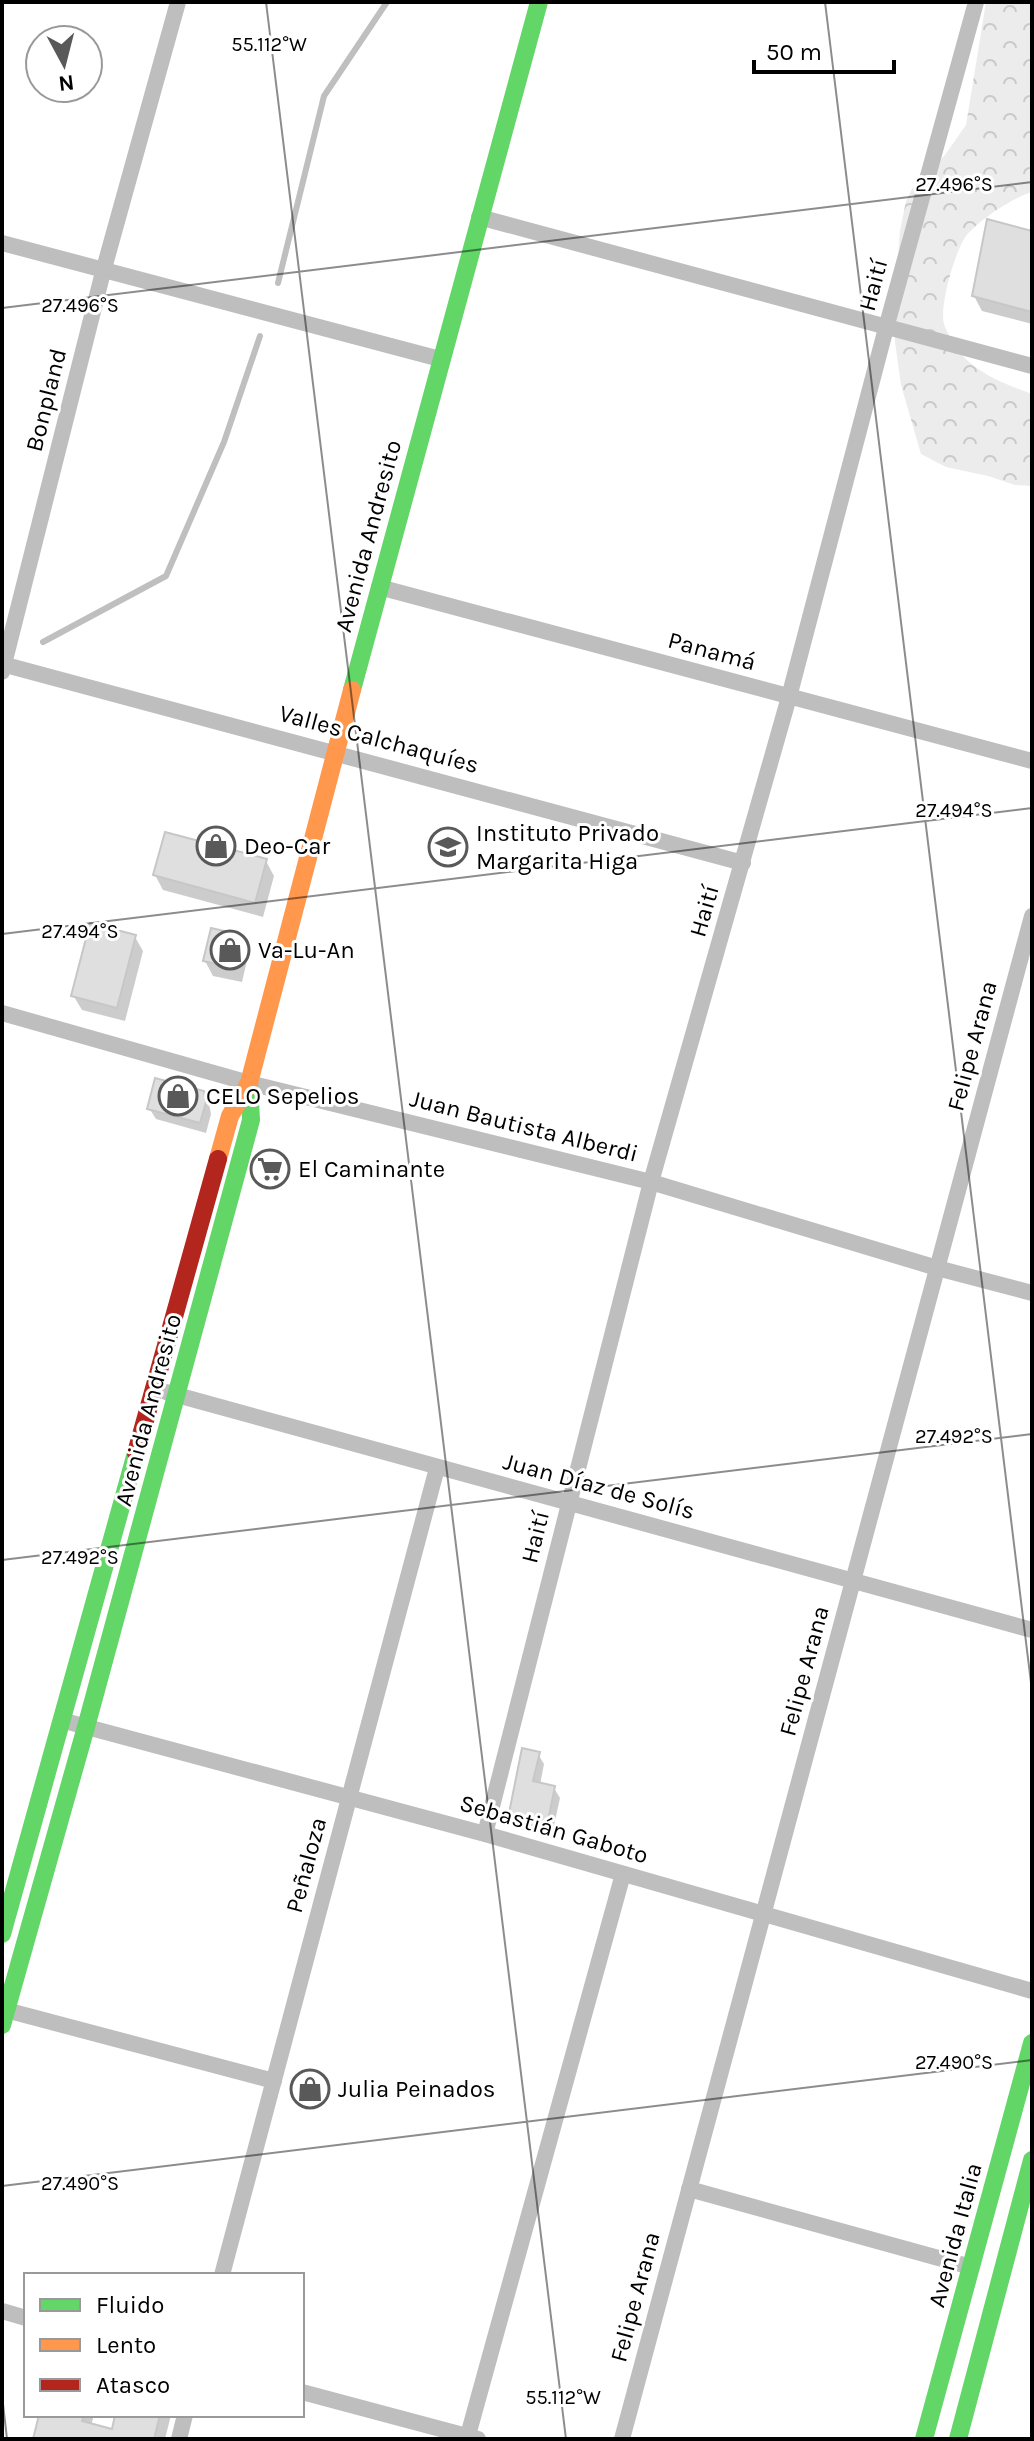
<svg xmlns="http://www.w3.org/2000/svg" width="1034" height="2441" font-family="Karla,sans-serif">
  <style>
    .forest { fill: url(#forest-crowns) }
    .shadow { fill: #0003 }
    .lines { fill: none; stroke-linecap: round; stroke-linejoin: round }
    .stream { stroke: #bfbfbf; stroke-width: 6 }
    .building { fill: #dfdfdf; stroke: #c7c7c7; stroke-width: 2 }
    .street { stroke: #bebebe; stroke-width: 16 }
    .fast { stroke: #63d668; stroke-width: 18 }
    .slow { stroke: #ff974d; stroke-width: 18 }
    .jam { stroke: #b3261e; stroke-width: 18 }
    .ticks { fill: none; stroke: #000; stroke-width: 2; stroke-opacity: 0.45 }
    .labels { text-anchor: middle; stroke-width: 6; stroke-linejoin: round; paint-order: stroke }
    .street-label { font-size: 24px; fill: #000; stroke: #fff }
    .poi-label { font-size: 24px; fill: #000; stroke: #fff; text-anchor: start }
    .ticks-label { font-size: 20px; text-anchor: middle; fill: #000; stroke: #fff; stroke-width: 6; stroke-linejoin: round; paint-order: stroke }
  </style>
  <defs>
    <pattern id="forest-crowns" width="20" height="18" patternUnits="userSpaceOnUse" patternTransform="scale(2)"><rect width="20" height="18" fill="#ececec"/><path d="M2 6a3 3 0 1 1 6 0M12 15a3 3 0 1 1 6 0" fill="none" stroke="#c9c9c9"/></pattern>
  </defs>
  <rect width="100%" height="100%" fill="#fff"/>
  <path class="forest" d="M 986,2 L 1032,2 L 1032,192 C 1012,198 979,220 966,236 C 955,251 939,307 944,324 C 947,333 956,348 963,356 C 980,375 1008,385 1032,394 L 1032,486 L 1015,485 L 988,476 L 946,467 L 921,454 L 901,385 L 895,342 L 895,295 L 900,231 L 906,201 L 912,189 L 945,155 L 966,125 Z"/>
  <g class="shadow">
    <polygon points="1032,233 1032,324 982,311 974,296"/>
    <polygon points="266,861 274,876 263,917 163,890 155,875"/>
    <polygon points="135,937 143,951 125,1021 82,1010 73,995"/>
    <polygon points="241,937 249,952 242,982 213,976 205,961"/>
    <polygon points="202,1092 209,1104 211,1114 206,1133 156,1119 149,1108"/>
    <polygon points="538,1754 544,1764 540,1785 554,1788 560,1798 552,1835 515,1828 510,1818"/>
    <polygon points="41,2415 94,2415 91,2426 114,2431 118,2415 171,2415 165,2439 35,2439"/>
  </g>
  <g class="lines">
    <g class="stream">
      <polyline points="278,283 324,96 387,2"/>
      <polyline points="43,642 166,576 224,442 260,336"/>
    </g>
  </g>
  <g class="building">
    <polygon points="987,219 1032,231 1032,312 972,296"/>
    <polygon points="165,832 267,859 255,903 153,875"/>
    <polygon points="90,923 136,935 117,1008 71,996"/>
    <polygon points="211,928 242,935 235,968 203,961"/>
    <polygon points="155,1078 204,1091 206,1102 200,1123 147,1109"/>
    <polygon points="522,1748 540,1752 533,1781 555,1786 547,1826 508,1818"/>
    <polygon points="39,2415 84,2415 82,2421 112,2429 115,2415 160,2415 154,2439 33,2439"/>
  </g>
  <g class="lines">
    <g class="street">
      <polyline points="479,217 1032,366"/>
      <polyline points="2,243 440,359"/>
      <polyline points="379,587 1032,761"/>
      <polyline points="2,664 743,863"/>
      <polyline points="2,672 103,272 178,2"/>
      <polyline points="2,1013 249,1083 651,1182 937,1268 1032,1293"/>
      <polyline points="166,1392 1032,1630"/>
      <polyline points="61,1720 485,1834 1032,1991"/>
      <polyline points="485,1834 651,1182 789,697 886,328 976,2"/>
      <polyline points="2,2009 274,2081"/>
      <polyline points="689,2189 971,2267"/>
      <polyline points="222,2275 437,1468"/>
      <polyline points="2,2311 26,2318"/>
      <polyline points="302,2392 478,2439"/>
      <polyline points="179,2439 185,2415"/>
      <polyline points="467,2439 623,1874"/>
      <polyline points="622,2439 1032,916"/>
    </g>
    <g class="fast">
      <polyline points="352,690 539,2"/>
      <polyline points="2,1934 136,1453"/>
      <polyline points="2,2025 86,1727 251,1120 249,1084"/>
      <polyline points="924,2439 1032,2043"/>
      <polyline points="958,2439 1032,2160"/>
    </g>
    <polyline class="slow" points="218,1159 230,1116 249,1083 352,690"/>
    <polyline class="jam" points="136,1453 218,1159"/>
  </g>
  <path class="ticks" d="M 266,2 L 566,2439M 825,2 L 1032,1691M 2,308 L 1032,182M 2,934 L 1032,808M 2,1560 L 1032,1434M 2,2186 L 1032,2060M 2,2395 L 7,2439"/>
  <defs>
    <symbol id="shop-ring" viewBox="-11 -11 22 22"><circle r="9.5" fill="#fff" stroke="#595959" stroke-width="1.5"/><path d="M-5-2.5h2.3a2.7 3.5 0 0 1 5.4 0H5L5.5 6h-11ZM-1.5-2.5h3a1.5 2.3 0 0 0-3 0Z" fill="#595959"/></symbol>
    <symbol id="school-ring" viewBox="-11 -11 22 22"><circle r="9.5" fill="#fff" stroke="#595959" stroke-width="1.5"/><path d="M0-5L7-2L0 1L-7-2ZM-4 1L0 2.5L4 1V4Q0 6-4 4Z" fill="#595959"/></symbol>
    <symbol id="supermarket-ring" viewBox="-11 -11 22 22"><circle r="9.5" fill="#fff" stroke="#595959" stroke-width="1.5"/><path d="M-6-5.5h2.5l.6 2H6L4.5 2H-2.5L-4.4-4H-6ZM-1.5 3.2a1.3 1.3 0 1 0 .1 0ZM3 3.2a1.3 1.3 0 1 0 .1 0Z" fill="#595959"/></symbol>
  </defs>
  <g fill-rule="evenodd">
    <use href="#shop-ring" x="194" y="824" width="44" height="44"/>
    <use href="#school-ring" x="426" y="825" width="44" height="44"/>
    <use href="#shop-ring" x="208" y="928" width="44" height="44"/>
    <use href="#shop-ring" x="156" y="1074" width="44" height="44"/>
    <use href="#supermarket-ring" x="248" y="1147" width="44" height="44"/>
    <use href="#shop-ring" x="288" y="2067" width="44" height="44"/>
  </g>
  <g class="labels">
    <g class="street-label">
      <text transform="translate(873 285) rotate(-75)" y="8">Haití</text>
      <text transform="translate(46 400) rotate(-76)" y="8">Bonpland</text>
      <text transform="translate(368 536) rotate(-75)" y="8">Avenida Andresito</text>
      <text transform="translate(712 651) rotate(15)" y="8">Panamá</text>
      <text transform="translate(379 739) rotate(15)" y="8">Valles Calchaquíes</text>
      <text transform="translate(704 911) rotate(-74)" y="8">Haití</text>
      <text transform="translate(972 1046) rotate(-75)" y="8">Felipe Arana</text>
      <text transform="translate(524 1126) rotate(14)" y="8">Juan Bautista Alberdi</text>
      <text transform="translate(148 1410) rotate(-75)" y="8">Avenida Andresito</text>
      <text transform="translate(599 1486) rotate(15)" y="8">Juan Díaz de Solís</text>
      <text transform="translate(535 1537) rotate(-76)" y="8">Haití</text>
      <text transform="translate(804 1671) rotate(-75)" y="8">Felipe Arana</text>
      <text transform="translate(554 1829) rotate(16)" y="8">Sebastián Gaboto</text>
      <text transform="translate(306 1865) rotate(-75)" y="8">Peñaloza</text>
      <text transform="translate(955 2235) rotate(-75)" y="8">Avenida Italia</text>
      <text transform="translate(635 2297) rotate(-75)" y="8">Felipe Arana</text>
    </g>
    <g class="poi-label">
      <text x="476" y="841">Instituto Privado<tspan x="476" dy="28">Margarita Higa</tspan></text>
      <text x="244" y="854">Deo-Car</text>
      <text x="258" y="958">Va-Lu-An</text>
      <text x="206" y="1104">CELO Sepelios</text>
      <text x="298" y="1177">El Caminante</text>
      <text x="338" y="2097">Julia Peinados</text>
    </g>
  </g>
  <g class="ticks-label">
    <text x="269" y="51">55.112°W</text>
    <text x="954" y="191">27.496°S</text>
    <text x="80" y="312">27.496°S</text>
    <text x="954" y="817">27.494°S</text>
    <text x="80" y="938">27.494°S</text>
    <text x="954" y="1443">27.492°S</text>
    <text x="80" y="1564">27.492°S</text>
    <text x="954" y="2069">27.490°S</text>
    <text x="80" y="2190">27.490°S</text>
    <text x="563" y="2404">55.112°W</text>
  </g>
  <rect width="1034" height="2441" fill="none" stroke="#000000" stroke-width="8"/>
  <rect x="24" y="2273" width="280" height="144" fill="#ffffff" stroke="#999999" stroke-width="2"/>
  <rect x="40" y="2299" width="40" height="12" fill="#63d668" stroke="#999999" stroke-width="2"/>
  <text x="96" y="2313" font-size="24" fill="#000000">Fluido</text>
  <rect x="40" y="2339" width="40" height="12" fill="#ff974d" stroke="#999999" stroke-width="2"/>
  <text x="96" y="2353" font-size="24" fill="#000000">Lento</text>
  <rect x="40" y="2379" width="40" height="12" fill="#b3261e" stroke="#999999" stroke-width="2"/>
  <text x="96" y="2393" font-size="24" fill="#000000">Atasco</text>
  <g transform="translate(64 64) rotate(173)"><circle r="38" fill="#ffffff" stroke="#999999" stroke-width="2"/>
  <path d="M0-6L14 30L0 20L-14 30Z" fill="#595959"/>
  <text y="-12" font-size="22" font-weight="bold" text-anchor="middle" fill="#000000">N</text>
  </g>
  <path d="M754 60v12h140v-12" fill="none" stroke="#000000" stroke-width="4"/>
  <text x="766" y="60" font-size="24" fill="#000000" stroke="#ffffff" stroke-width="6" paint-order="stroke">50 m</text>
</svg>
